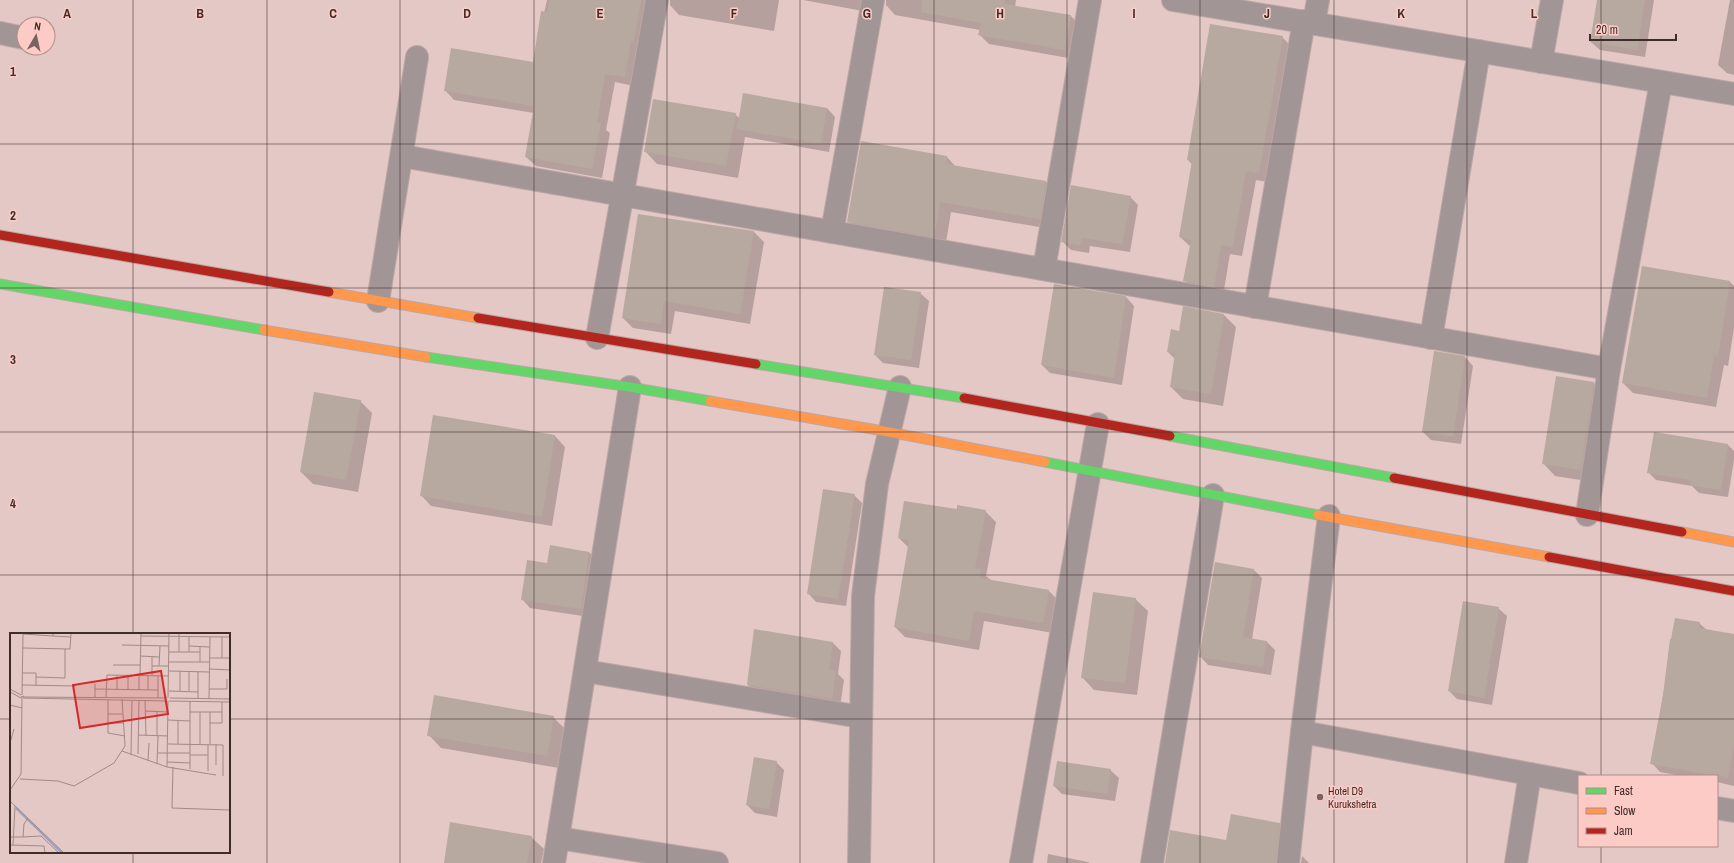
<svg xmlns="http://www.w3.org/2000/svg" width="1734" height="863" font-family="'Archivo Narrow',sans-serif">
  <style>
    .shadow { fill: #0003 }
    .building { fill: #b8a9a0 }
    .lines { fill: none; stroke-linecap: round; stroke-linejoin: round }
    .street-casing { stroke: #bda7a5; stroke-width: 24 }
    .fast-casing { stroke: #bda7a5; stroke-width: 11 }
    .slow-casing { stroke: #bda7a5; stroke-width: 11 }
    .jam-casing { stroke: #bda7a5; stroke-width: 11 }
    .street { stroke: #a29596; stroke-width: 22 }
    .fast { stroke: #63d668; stroke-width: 9 }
    .slow { stroke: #ff974d; stroke-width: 9 }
    .jam { stroke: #b3261e; stroke-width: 9 }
    .grid { fill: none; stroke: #402d2b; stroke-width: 1; stroke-opacity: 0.55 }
    .poi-dot { fill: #796361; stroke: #fdcbc5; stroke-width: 1.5 }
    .labels { text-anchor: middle; stroke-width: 3; stroke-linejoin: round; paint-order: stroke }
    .poi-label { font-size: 11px; fill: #402d2b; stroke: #fdcbc5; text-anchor: start }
    .inset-river { fill: none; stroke: #97a1c8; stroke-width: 2 }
    .inset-road { fill: none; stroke: #a28a87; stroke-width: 1 }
    .view { fill: #d62828; fill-opacity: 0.15; stroke: #d62828; stroke-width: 2 }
    .inset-edge { fill: none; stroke: #402d2b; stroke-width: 2 }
    .grid-label { font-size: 13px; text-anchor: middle; font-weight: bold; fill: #402d2b; stroke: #fdcbc5; stroke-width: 3; stroke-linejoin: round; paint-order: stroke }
  </style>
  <rect width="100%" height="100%" fill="#e3c8c5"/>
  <g class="shadow">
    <polygon points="547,0 659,0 634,86 615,82 606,130 610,133 602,178 536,166 526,157 534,113 454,100 445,90 533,63"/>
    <polygon points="670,0 779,0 774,31 679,15 670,5"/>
    <polygon points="803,0 875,0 863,11"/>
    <polygon points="886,0 1016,0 1015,7 1071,16 1080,26 1074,59 989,44 980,35 980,30 895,15 886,5"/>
    <polygon points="1598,0 1654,0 1645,57 1600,50 1591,42"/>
    <polygon points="1730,0 1734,0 1734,75 1727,73 1718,65"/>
    <polygon points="1282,37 1292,47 1268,182 1256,180 1242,256 1230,254 1223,296 1194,290 1185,281 1191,247 1180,237 1192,164 1188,160"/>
    <polygon points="827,108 835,117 829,152 745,137 738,178 657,164 645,151 735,114 740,119"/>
    <polygon points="862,143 947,157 956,167 1046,182 1057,193 1051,229 951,212 945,248 859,232 848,221"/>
    <polygon points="1130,197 1138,205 1130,252 1090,246 1089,253 1071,250 1062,241"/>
    <polygon points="754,232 764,242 750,324 675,311 671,334 633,328 623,318"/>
    <polygon points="1643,268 1730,282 1734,286 1734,328 1728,366 1724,365 1716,407 1633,393 1623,383"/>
    <polygon points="920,293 929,301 919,368 883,363 875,355"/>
    <polygon points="1126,297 1134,306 1122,385 1050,373 1042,365"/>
    <polygon points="1224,315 1236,327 1223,406 1183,399 1171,387 1175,359 1168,352 1180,332"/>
    <polygon points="1465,357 1473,366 1461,444 1431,440 1423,432"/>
    <polygon points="1557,378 1594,383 1606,396 1593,482 1555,476 1543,463"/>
    <polygon points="360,401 372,413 358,492 313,484 301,472"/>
    <polygon points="555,436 565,447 552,526 431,506 421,495"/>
    <polygon points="1728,445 1734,451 1734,460 1728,497 1699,493 1692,486 1656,480 1648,472"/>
    <polygon points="854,495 862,503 846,606 816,602 808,593"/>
    <polygon points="958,510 985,511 996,522 986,576 992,581 1048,590 1059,601 1053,633 984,621 979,650 905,637 895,627 909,548 899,538"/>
    <polygon points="589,552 597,561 589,617 530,608 522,599 548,564"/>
    <polygon points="1254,570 1262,578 1252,639 1267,642 1275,650 1271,675 1208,665 1200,656"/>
    <polygon points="1135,599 1148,611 1137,695 1094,690 1082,677"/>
    <polygon points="1498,608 1507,616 1492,705 1457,699 1449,691"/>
    <polygon points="1699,623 1707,630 1734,635 1734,786 1717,782 1717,776 1682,776 1660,772 1652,763 1672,641"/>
    <polygon points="833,643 841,651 838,674 844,680 840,707 756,693 748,685"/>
    <polygon points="553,717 565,729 559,768 441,748 429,735"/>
    <polygon points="776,762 784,770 777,817 755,813 747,805"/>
    <polygon points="1110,770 1119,778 1115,801 1062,794 1054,786"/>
    <polygon points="1279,823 1290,834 1286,863 1166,863"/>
    <polygon points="531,837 544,849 541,863 445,863"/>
    <polygon points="1048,854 1088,862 1090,863 1047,863"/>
    <polygon points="1302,856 1309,863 1301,863"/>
  </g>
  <g class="building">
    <polygon points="549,0 641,0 634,41 631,41 625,77 605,74 597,122 601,123 592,169 525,157 534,106 444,91 451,48 533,62 541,11 548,12"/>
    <polygon points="922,0 1005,0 1004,4 1071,15 1065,50 978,35 981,23 921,12"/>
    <polygon points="1597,0 1645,0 1637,50 1590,42"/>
    <polygon points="1210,24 1283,36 1259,173 1246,171 1233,247 1221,245 1214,287 1183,281 1191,240 1179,237 1192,161 1187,160"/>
    <polygon points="743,93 827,108 821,144 737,129"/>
    <polygon points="653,99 736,113 726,166 644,152"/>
    <polygon points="861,141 947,156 946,164 1046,181 1040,219 940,202 934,237 847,222"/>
    <polygon points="1071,185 1131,196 1122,244 1082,238 1080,245 1061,242"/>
    <polygon points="638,214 754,231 740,314 664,301 661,324 622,318"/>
    <polygon points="1642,266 1730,281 1718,356 1714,355 1707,398 1622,383"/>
    <polygon points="1054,284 1126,296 1114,378 1041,365"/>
    <polygon points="884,287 921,292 911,360 874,355"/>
    <polygon points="1183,306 1224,314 1211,394 1170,387 1175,353 1167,352 1171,329 1179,331"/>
    <polygon points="1434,351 1465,356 1453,437 1422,432"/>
    <polygon points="1556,376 1594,382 1581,470 1542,464"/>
    <polygon points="314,392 361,400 346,480 300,472"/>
    <polygon points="433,415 555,435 542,517 420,496"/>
    <polygon points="1654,432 1728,444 1721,490 1690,485 1691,480 1647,473"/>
    <polygon points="823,489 855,494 838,599 807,594"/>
    <polygon points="904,501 957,509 957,505 986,510 975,568 981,569 980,578 1049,590 1043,623 974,611 969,641 894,627 909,540 898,538"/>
    <polygon points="550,545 589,552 581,609 521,600 527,560 547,563"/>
    <polygon points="1215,562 1254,569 1243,637 1267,641 1263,667 1199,657"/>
    <polygon points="1093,592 1136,598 1125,683 1081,678"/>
    <polygon points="1463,601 1499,607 1484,698 1448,691"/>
    <polygon points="1675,618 1700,622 1699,628 1734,634 1734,745 1728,778 1650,764 1663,695 1670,639 1671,639"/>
    <polygon points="754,629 833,642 829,670 836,671 832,699 747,685"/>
    <polygon points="434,695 554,716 547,756 427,736"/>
    <polygon points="754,757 777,761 769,809 746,805"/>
    <polygon points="1057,761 1111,769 1107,794 1053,786"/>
    <polygon points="1231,814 1280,823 1276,863 1165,863 1170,830 1226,840"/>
    <polygon points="450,822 532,836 527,863 444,863"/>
  </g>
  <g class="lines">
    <defs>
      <g id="street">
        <polyline points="1173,0 1734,94"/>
        <polyline points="1314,23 1318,0"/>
        <polyline points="0,33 24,38"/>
        <polyline points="1541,62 1552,0"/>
        <polyline points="402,156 1609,369"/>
        <polyline points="832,232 873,0"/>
        <polyline points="1044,269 1090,0"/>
        <polyline points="378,301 417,57"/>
        <polyline points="1255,307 1304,21"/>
        <polyline points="597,338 657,0"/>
        <polyline points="1431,338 1479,51"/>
        <polyline points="1587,515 1609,369 1661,82"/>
        <polyline points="585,671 861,717"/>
        <polyline points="1302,732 1579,783"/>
        <polyline points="1717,808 1734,811"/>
        <polyline points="558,838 717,863"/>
        <polyline points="554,863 630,387"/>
        <polyline points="859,863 863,596 877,484 900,387"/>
        <polyline points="1021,863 1098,424"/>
        <polyline points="1152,863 1213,495"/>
        <polyline points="1288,863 1302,732 1329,516"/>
        <polyline points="1516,863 1530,774"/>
      </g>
      <g id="fast">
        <polyline points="0,284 264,330"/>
        <polyline points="426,357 630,387 710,401"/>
        <polyline points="756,364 964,398"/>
        <polyline points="1170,436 1394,478"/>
        <polyline points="1045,462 1318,515"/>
      </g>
      <g id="slow">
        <polyline points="329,292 478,318"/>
        <polyline points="264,330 426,357"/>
        <polyline points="710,401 889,432 1045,462"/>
        <polyline points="1318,515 1549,557"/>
        <polyline points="1682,532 1734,542"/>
      </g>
      <g id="jam">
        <polyline points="0,235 329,292"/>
        <polyline points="478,318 756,364"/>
        <polyline points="964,398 1170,436"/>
        <polyline points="1394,478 1682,532"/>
        <polyline points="1549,557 1734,591"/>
      </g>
    </defs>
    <use href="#street" class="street-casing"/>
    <use href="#fast" class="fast-casing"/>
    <use href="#slow" class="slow-casing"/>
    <use href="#jam" class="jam-casing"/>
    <use href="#street" class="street"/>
    <use href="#fast" class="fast"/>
    <use href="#slow" class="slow"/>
    <use href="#jam" class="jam"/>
  </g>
  <path class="grid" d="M 133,0 L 133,634M 267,0 L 267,863M 400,0 L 400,863M 534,0 L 534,863M 667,0 L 667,863M 800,0 L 800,863M 934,0 L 934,863M 1067,0 L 1067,863M 1200,0 L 1200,863M 1334,0 L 1334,863M 1467,0 L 1467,863M 1601,0 L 1601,776M 0,144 L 1734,144M 0,288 L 1734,288M 0,432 L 1734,432M 0,575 L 1734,575M 0,719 L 11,719M 229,719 L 1734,719M 1601,846 L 1601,863M 133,852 L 133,863"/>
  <circle class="poi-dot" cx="1320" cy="797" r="4"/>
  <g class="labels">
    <g class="poi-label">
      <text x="1328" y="795">Hotel D9<tspan x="1328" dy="13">Kurukshetra</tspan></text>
    </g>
  </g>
  <g transform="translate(10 633)">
    <rect width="220" height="220" fill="#e3c8c5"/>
    <path class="inset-river" d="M 6,175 L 52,220"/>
    <path class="inset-road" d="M 43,0 L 43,3 L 61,4M 87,0 L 106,0M 169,0 L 169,19M 13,1 L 43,3M 131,3 L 220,4M 112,12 L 159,13M 179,13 L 200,14M 13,15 L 60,16 L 61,0M 159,19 L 190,19M 179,19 L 179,4M 130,23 L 149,24M 200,25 L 220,25M 212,25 L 212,4M 159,29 L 200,29M 190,29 L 190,14M 103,32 L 130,32M 142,33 L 159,33M 149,33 L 150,13M 200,36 L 220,37M 159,38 L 199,39M 12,40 L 26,40 L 26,53M 130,42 L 131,0M 142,42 L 142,24M 26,44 L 55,45 L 55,16M 85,51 L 85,64M 12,52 L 66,53M 0,56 L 11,62M 85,56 L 148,57M 199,56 L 217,56 L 217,46M 107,57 L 107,42M 118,57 L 118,42M 129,57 L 129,42M 138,57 L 138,42M 159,58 L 188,59M 170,58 L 170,38M 179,58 L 179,38M 0,59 L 11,65M 12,62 L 13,0M 14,63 L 11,64 L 157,65M 96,64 L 97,42 L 159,43M 13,65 L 157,68M 148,65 L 148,43M 158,65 L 159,0M 160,65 L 220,66M 188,65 L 188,38M 199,66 L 200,4M 98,67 L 98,100 L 115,103M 135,67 L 136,103M 159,68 L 220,69M 0,72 L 12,75M 135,78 L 158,79M 180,79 L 212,79M 98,81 L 112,81M 158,87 L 180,88M 98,90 L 114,90M 200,90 L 212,90 L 212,69M 128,102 L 158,103M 147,103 L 147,79M 0,110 L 4,96M 158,111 L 213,112 L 213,143M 168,111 L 168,88M 180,111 L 180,68M 190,111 L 190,79M 200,111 L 200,79M 112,118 L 157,134 L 206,142M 148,120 L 180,120M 128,121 L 129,67M 121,122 L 122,68M 180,122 L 198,122M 138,128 L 139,110M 157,129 L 180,130M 147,131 L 148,103M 206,132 L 206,111M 157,134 L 158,68M 163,134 L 162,175 L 220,177M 180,136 L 180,111M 198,138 L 198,111M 10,146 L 48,148 L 64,153 L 104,130 L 115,113 L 112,66M 0,157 L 11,141 L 12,65M 0,168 L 54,220M 0,204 L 13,204 L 14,191 L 18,185M 13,204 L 31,203 L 49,220M 0,212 L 34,213 L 35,220M 3,212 L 5,173"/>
    <path class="view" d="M 151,38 L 158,81 L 70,95 L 63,52 Z"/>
    <rect width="220" height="220" class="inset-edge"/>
  </g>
  <g class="grid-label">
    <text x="67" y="18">A</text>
    <text x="200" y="18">B</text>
    <text x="333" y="18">C</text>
    <text x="467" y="18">D</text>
    <text x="600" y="18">E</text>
    <text x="734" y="18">F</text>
    <text x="867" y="18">G</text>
    <text x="1000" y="18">H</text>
    <text x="1134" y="18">I</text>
    <text x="1267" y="18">J</text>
    <text x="1401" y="18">K</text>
    <text x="1534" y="18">L</text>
    <text x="13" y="76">1</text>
    <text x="13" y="220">2</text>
    <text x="13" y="364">3</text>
    <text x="13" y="508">4</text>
  </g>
  <rect x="1578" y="775" width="140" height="72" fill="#fdcbc5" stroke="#b18c87"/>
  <rect x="1586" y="788" width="20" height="6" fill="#63d668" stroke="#b18c87"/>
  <text x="1614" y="795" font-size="12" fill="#402d2b">Fast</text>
  <rect x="1586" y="808" width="20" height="6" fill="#ff974d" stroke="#b18c87"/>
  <text x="1614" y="815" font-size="12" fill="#402d2b">Slow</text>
  <rect x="1586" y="828" width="20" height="6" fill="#b3261e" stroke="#b18c87"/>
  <text x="1614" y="835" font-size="12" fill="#402d2b">Jam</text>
  <g transform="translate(36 36) rotate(9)"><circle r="19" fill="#fdcbc5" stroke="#b18c87"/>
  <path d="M0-3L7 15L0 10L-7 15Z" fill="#796361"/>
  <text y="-6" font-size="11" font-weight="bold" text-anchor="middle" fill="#402d2b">N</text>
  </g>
  <path d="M1590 34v6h86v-6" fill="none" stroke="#402d2b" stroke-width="2"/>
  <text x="1596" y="34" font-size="12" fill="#402d2b" stroke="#fdcbc5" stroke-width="3" paint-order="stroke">20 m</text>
</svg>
